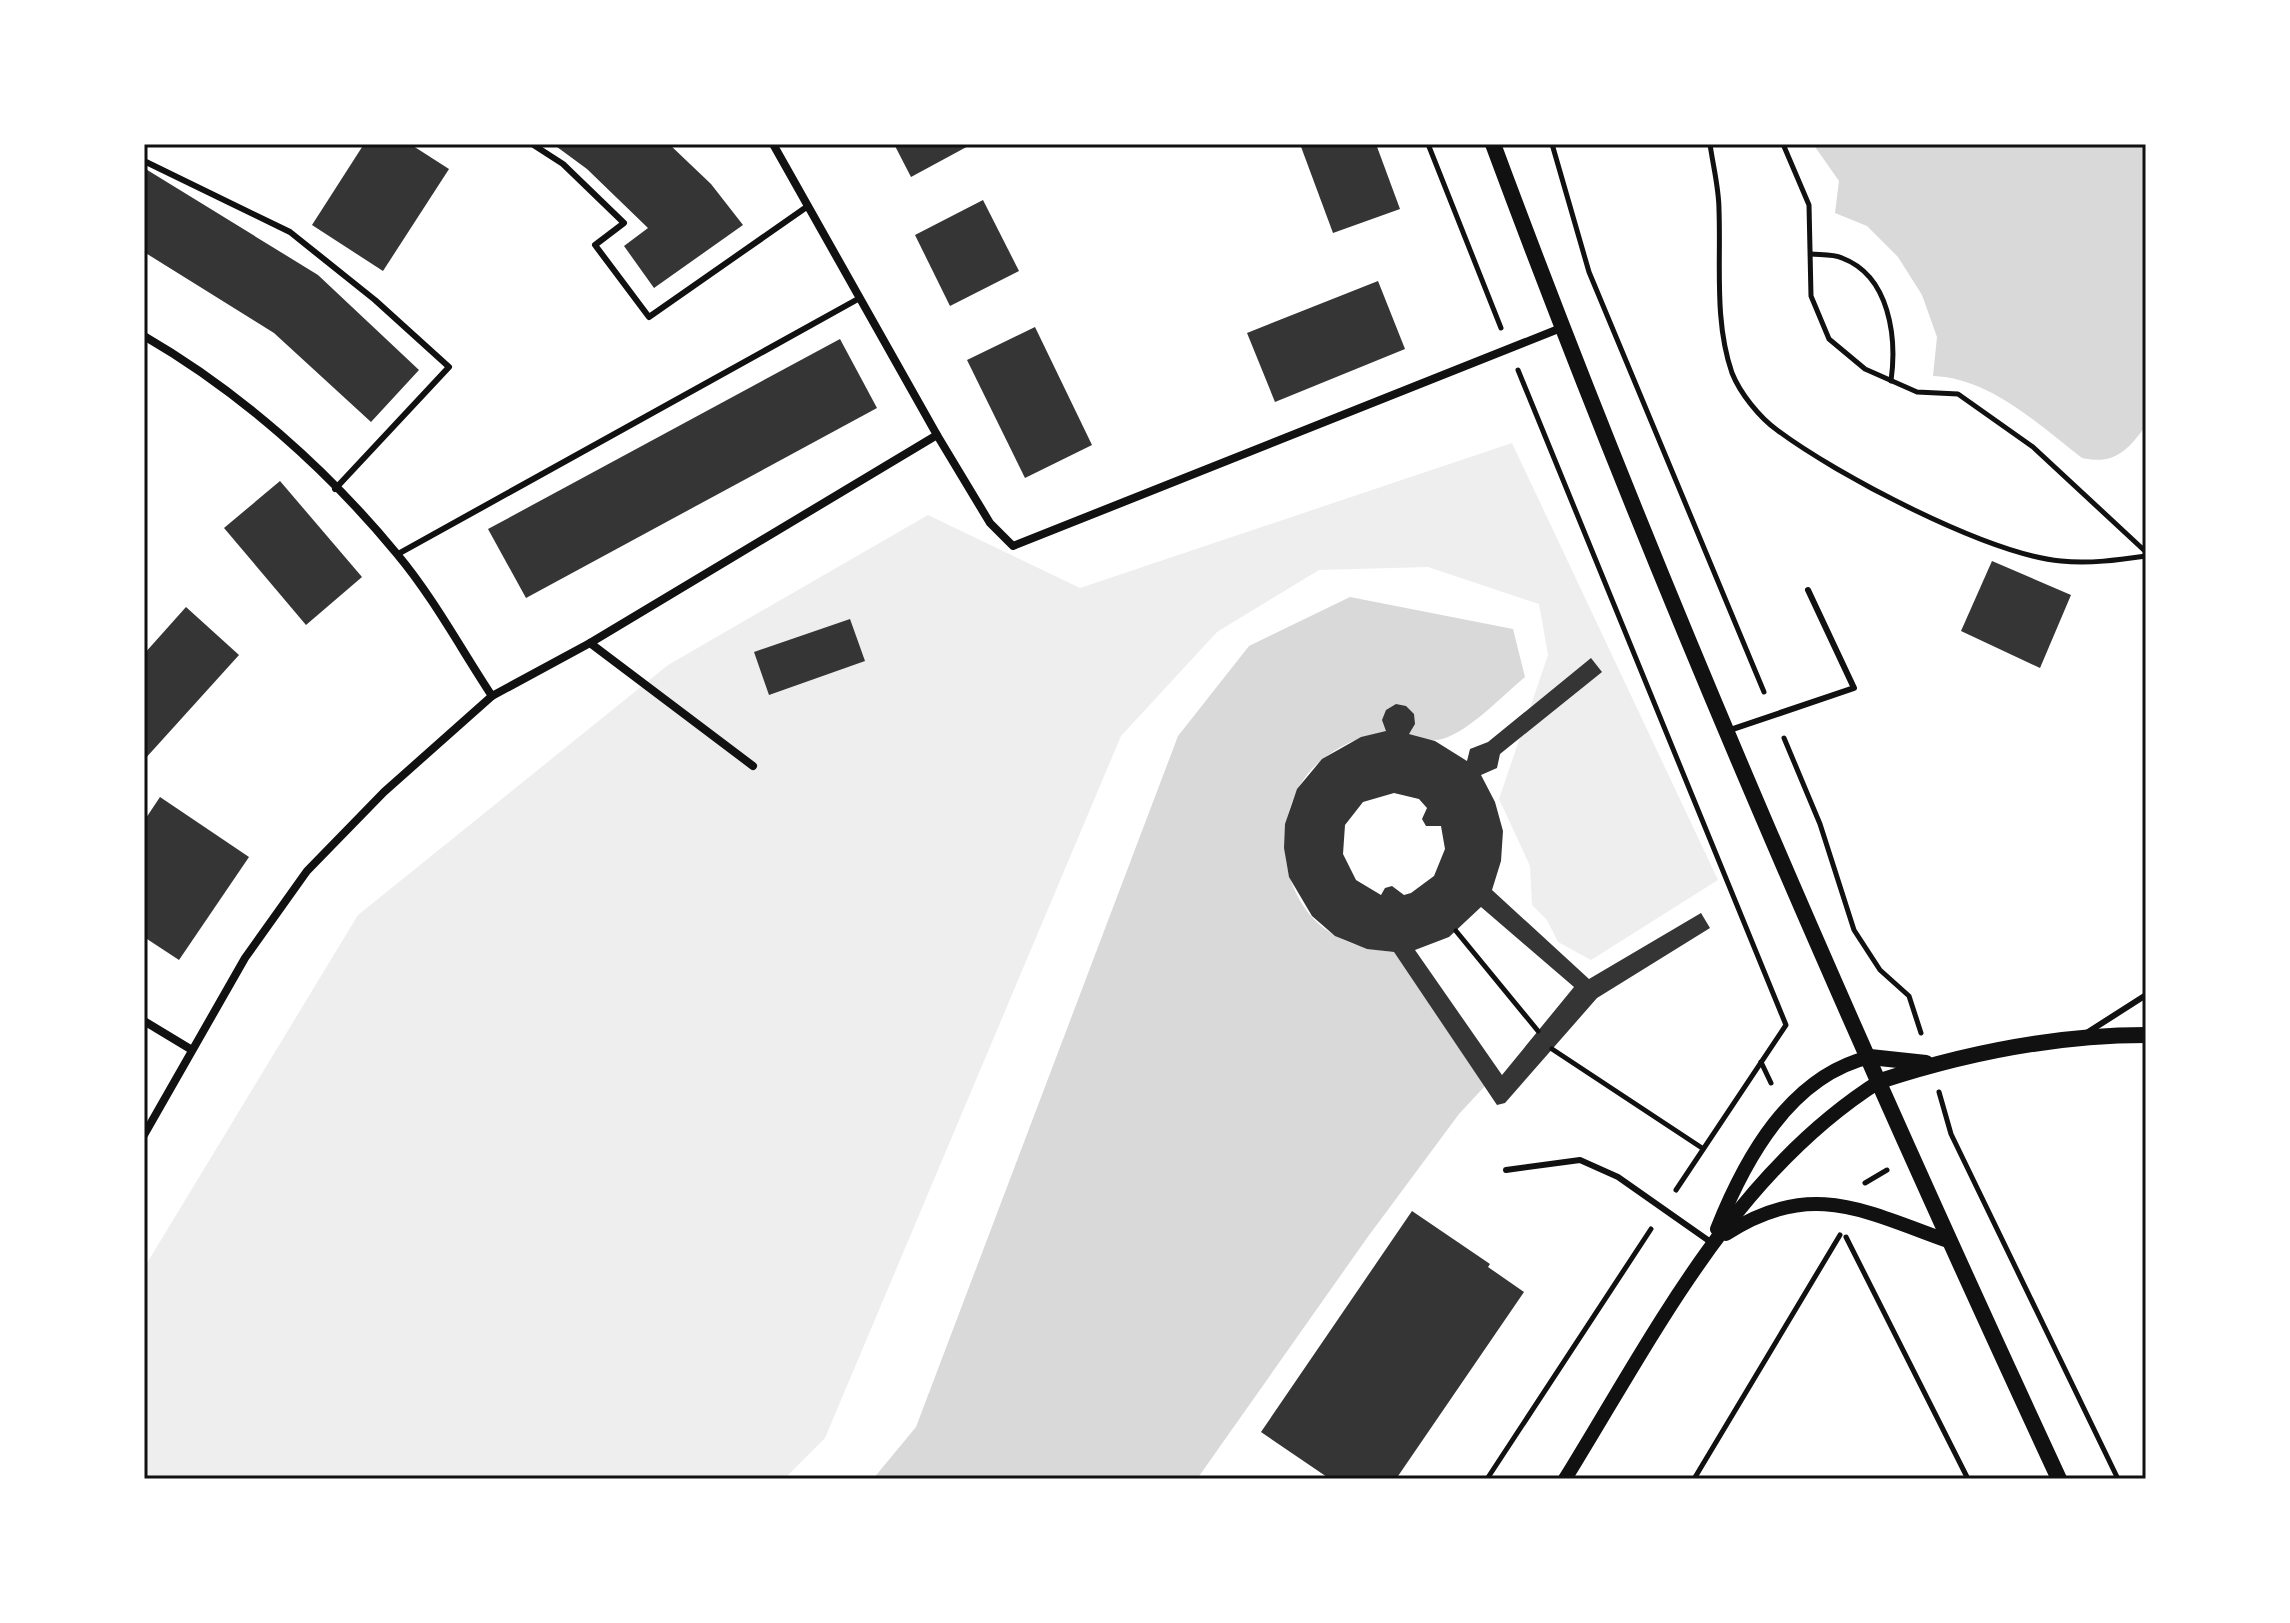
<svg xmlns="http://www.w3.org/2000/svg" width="2290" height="1623" font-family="'Source Sans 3',sans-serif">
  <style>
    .green { fill: #eee }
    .water { fill: #d9d9d9 }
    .building { fill: #353535; fill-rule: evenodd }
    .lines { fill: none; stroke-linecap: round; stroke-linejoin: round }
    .path { stroke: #111; stroke-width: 5 }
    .service { stroke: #111; stroke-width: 6 }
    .minor { stroke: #111; stroke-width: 8 }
    .tertiary { stroke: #111; stroke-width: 14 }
    .secondary { stroke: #111; stroke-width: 16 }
    .neatline { fill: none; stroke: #111; stroke-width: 3 }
  </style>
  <rect width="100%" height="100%" fill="#fff"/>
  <polygon class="green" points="1512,443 1718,880 1591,960 1558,942 1547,920 1532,905 1530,866 1499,799 1548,655 1539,604 1428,567 1319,570 1217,632 1121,736 825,1438 784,1479 144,1479 144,1268 358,915 668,665 928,515 1080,588"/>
  <g class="water">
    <path d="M 1813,144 L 2146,144 L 2146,425 C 2128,451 2114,465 2082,458 C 2038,424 1990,378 1933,376 L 1937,337 L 1922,295 L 1898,257 L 1867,226 L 1835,213 L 1839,181 Z"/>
    <path d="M 1350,597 L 1513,629 L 1525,677 C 1503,695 1464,737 1437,740 C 1428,741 1417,735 1407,734 C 1378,728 1347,740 1323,759 C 1268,801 1273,902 1336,936 C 1354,946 1374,950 1394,952 L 1485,1086 L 1459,1114 L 1367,1238 L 1197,1479 L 873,1479 L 916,1427 L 1178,736 L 1249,646 Z"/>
  </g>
  <g class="building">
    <polygon points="364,144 410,144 449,169 383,271 312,225"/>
    <polygon points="553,144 669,144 711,184 743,225 654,288 624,246 648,228 587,169"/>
    <polygon points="894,144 972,144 911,177"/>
    <polygon points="1300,144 1376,144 1400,209 1333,233"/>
    <polygon points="144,168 318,275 419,370 371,422 274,333 144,252"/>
    <polygon points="983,200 1019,271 950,306 915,235"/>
    <polygon points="1378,281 1405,349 1275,402 1247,333"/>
    <polygon points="1035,327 1092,445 1025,478 967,360"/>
    <polygon points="840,339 877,408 526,598 488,529"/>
    <polygon points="280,481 362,577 306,625 224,528"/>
    <polygon points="1992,561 2071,595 2040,668 1961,631"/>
    <polygon points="186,607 239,655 144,760 144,654"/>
    <polygon points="850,619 865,661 769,695 754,652"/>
    <path d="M 1591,658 L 1602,672 L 1500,754 L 1497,768 L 1481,775 L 1495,802 L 1503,831 L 1501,861 L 1492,890 L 1589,979 L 1701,913 L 1710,928 L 1597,998 L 1505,1103 L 1497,1105 L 1394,952 L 1367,949 L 1335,936 L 1312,916 L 1289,877 L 1284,848 L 1285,824 L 1297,789 L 1322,759 L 1361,737 L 1386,731 L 1382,720 L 1386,710 L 1396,704 L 1406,706 L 1414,714 L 1415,724 L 1409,734 L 1435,741 L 1467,761 L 1470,749 L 1488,742 ZM 1394,793 L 1419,799 L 1427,808 L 1422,819 L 1426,826 L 1441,826 L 1445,849 L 1434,876 L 1411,893 L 1404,895 L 1392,886 L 1385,888 L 1381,895 L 1356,880 L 1343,854 L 1345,825 L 1363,802 ZM 1481,907 L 1574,987 L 1502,1075 L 1415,950 L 1449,937 Z"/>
    <polygon points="160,797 249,857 179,960 144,937 144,821"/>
    <polygon points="1412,1211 1490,1264 1488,1267 1524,1292 1396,1479 1330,1479 1261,1432"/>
  </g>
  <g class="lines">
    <g class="path">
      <polyline points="1428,144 1501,328"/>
      <polyline points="1552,144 1589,272 1764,692"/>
      <path d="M 1710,144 C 1713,166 1719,188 1719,210 C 1721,264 1714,321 1732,373 C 1740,393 1759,417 1777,430 C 1837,475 1987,554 2061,561 C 2089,564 2118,560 2146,556"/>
      <polyline points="1783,144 1809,205 1811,296 1829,339 1865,369 1917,392 1958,394 2033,447 2146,552"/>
      <path d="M 1811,254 C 1820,255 1833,254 1842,258 C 1890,276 1897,338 1891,381"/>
      <polyline points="1518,370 1786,1025 1676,1190"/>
      <polyline points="1784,738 1820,824 1854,930 1880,970 1909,996 1921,1033"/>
      <polyline points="1456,931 1538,1031"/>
      <polyline points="1552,1049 1702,1148"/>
      <polyline points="1761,1062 1771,1083"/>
      <polyline points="1939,1092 1951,1134 2118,1479"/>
      <polyline points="1865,1183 1887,1170"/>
      <polyline points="1846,1237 1968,1479"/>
      <polyline points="1487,1479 1651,1229"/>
      <polyline points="1694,1479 1840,1235"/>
    </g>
    <g class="service">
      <polyline points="532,144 563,164 624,223 595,245 649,317 808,206"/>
      <polyline points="144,161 290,232 375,300 449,367 335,489"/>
      <polyline points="398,554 858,299"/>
      <polyline points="1727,731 1854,688 1808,590"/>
      <polyline points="2085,1034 2146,995"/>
      <polyline points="1506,1170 1580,1160 1618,1177 1712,1243"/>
    </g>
    <g class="minor">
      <polyline points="773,144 937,435 990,523 1013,546 1561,328"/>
      <path d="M 144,336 C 239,391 327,469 397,554 C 433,597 461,649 492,696"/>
      <polyline points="590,643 753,766"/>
      <polyline points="144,1021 192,1050"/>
      <polyline points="144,1135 245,958 307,871 384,792 492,696 590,643 937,435"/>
    </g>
    <g class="tertiary">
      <path d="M 1717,1229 C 1745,1159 1790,1076 1870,1057"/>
      <path d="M 1726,1234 C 1810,1179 1864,1211 1948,1241"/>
      <path d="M 1565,1479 C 1654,1335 1733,1174 1880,1081"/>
    </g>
    <g class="secondary">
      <path d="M 1493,144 C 1661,597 1856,1041 2059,1479"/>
      <polyline points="1870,1057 1926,1063"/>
      <path d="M 1880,1081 C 1966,1053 2056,1035 2146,1035"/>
    </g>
  </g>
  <rect width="2290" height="1623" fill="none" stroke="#ffffff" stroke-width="292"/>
  <rect x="146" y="146" width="1998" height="1331" class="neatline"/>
</svg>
